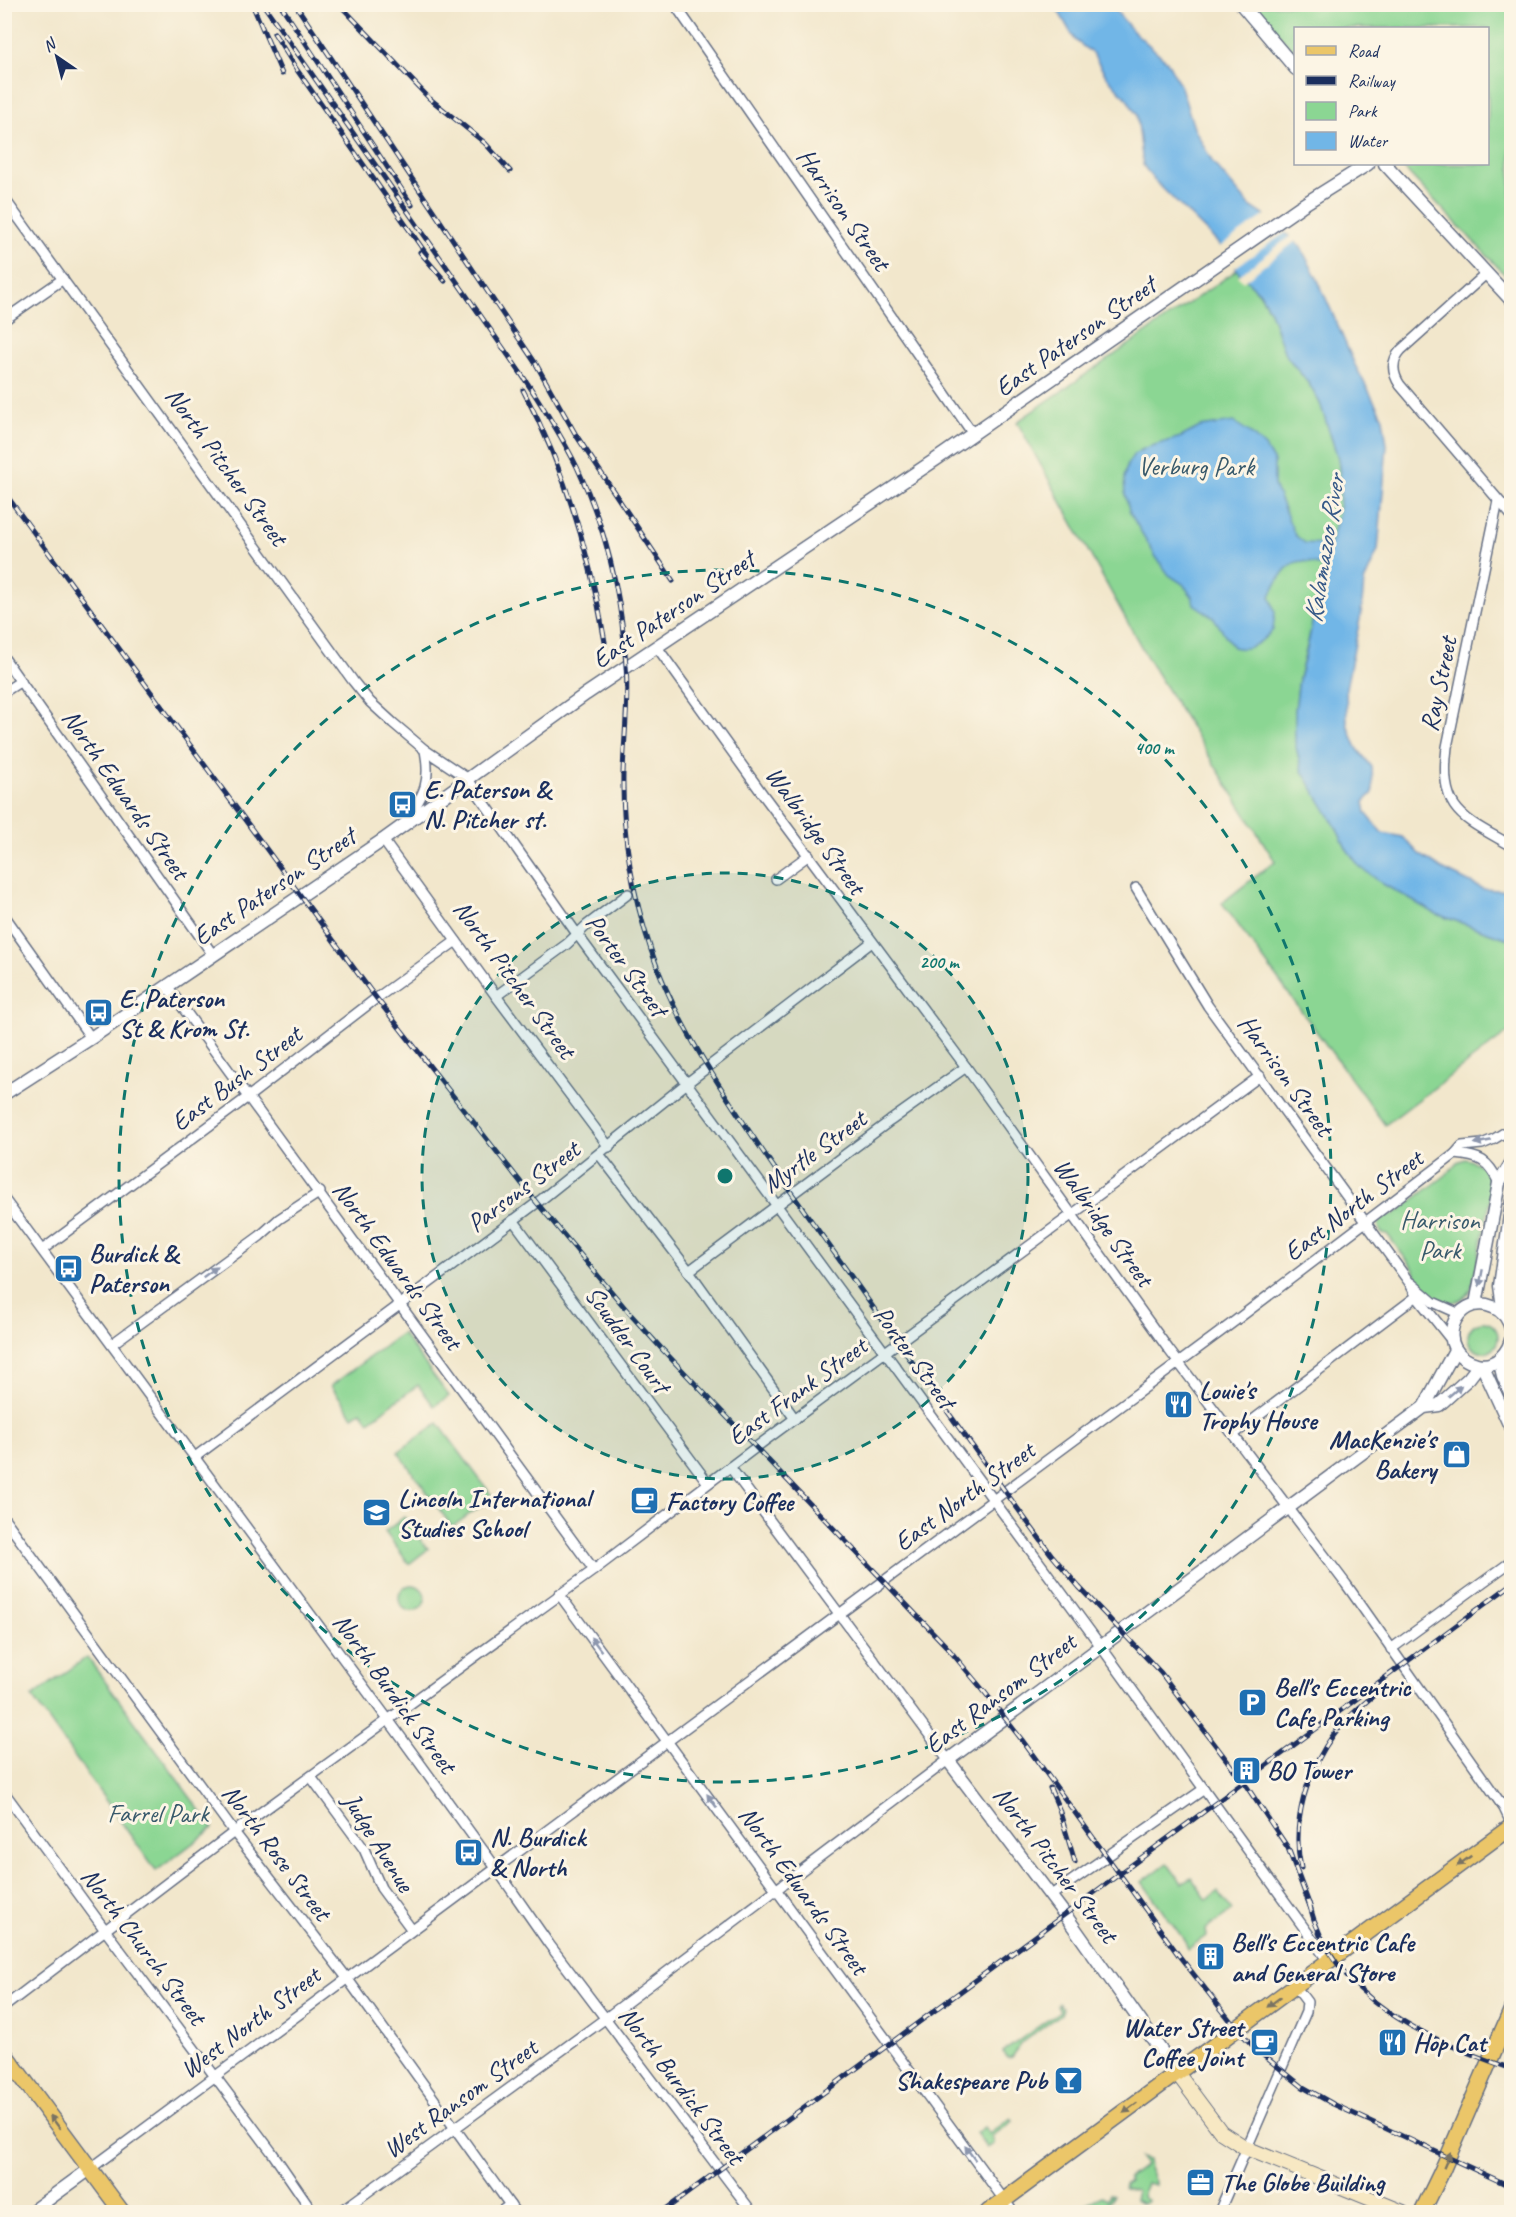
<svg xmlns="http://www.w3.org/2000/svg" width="1516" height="2217" font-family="Caveat,sans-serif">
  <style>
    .green { fill: #8bd693; stroke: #538278; stroke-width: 1.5 }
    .water { fill: #71b6e7; stroke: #4672a2; stroke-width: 1.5 }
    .pier { fill: #f2e7cc }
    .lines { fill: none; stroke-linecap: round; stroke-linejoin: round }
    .minor-casing { stroke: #666f84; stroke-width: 12 }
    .tertiary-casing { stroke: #666f84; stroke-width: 15 }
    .secondary-casing { stroke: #666f84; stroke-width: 16 }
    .primary-casing { stroke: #666f84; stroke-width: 18 }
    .minor { stroke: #fff; stroke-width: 9 }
    .tertiary { stroke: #fff; stroke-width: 12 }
    .secondary { stroke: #f7e8c3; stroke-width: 14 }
    .primary { stroke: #ebc669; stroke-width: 15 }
    .rail-casing { stroke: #1b2f5e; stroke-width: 5 }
    .rail { stroke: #fcf5e5; stroke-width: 3; stroke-dasharray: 9; stroke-linecap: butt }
    .oneway { fill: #8d97ae }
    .oneway2 { fill: #797363 }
    .ring { fill: none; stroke: #0f766e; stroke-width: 3; stroke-dasharray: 10 8 }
    .labels { text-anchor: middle; stroke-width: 6; stroke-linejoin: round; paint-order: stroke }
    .street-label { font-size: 26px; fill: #1b2f5e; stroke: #fcf5e5 }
    .park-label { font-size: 26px; fill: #37596b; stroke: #fcf5e5 }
    .poi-label { font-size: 26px; font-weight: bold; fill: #1b2f5e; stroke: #fcf5e5; text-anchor: start }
    .water-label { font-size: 27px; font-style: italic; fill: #355887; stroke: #fcf5e5 }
    .centre { fill: #0f766e; stroke: #fcf5e5; stroke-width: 3 }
    .ring-label { font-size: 18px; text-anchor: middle; font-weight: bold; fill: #0f766e; stroke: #fcf5e5; stroke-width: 6; stroke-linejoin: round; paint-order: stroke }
  </style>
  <rect width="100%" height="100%" fill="#fcf5e5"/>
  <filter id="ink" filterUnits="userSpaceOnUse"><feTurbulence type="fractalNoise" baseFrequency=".0167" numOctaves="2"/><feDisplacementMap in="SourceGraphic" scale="12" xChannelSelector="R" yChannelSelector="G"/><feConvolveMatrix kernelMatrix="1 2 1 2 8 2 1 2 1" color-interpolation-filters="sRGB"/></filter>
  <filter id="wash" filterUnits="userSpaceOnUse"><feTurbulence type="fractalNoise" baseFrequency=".008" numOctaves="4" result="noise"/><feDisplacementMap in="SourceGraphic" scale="24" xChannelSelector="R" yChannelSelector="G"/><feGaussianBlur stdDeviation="1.35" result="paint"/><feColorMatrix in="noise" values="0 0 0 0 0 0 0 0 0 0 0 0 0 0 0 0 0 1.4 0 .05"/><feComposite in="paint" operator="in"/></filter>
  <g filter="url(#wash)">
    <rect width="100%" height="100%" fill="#f2e7cc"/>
    <g class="green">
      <polygon points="1254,5 1511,5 1511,281 1400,164 1488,164 1488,28 1296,28 1295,53"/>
      <polygon points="1237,270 1259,293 1270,311 1285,354 1309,384 1320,403 1338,458 1341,483 1339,513 1299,679 1295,711 1335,825 1346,848 1383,884 1436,914 1511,940 1511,1030 1385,1125 1222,903 1275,861 1148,659 1017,422"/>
      <path d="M 1465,1159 C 1481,1163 1492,1170 1493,1188 L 1471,1290 C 1455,1316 1418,1295 1415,1271 L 1387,1234 L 1381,1233 L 1378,1224 L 1383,1217 L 1393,1215 L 1446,1175 L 1457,1162 Z"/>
      <circle cx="1483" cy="1337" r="15"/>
      <polygon points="402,1333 449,1396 434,1406 418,1385 369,1421 361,1411 353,1416 331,1386"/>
      <polygon points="438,1423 493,1497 452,1527 398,1452"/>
      <polygon points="404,1517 428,1549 409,1564 385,1532"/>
      <circle cx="412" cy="1598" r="13"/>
      <polygon points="87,1657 213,1828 156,1871 32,1697"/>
      <polygon points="1167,1863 1182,1883 1191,1877 1207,1900 1218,1892 1232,1910 1205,1930 1206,1936 1188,1949 1185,1941 1142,1882"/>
      <polygon points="1058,2003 1063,2009 1061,2014 1022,2043 1012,2057 1008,2058 1003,2052 1060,2011 1057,2005"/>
      <polygon points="1011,2118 1013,2121 991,2137 994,2141 994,2144 987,2148 976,2133 984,2127 989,2134"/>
      <polygon points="1140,2158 1148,2160 1149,2168 1155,2182 1155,2185 1147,2183 1142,2197 1148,2201 1143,2204 1135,2200 1137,2191 1124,2189 1125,2184 1130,2181 1128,2178 1145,2165"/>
      <polygon points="1110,2194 1113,2195 1102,2212 1093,2212 1085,2204 1102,2196 1107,2199"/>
    </g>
    <path class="water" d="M 1055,5 L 1111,5 L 1132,30 L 1167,61 L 1181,87 L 1194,128 L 1213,163 L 1250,206 L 1270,219 L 1300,246 L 1317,278 L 1355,365 L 1383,418 L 1387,445 L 1378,550 L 1364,582 L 1361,614 L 1346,688 L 1347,724 L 1357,748 L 1372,767 L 1373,793 L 1364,802 L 1366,813 L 1382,833 L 1403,837 L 1419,854 L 1442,869 L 1483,889 L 1511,891 L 1511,940 L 1436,914 L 1383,884 L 1359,866 L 1346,848 L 1335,825 L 1302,771 L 1295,743 L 1295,711 L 1299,679 L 1307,649 L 1323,568 C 1293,550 1282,571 1270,596 L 1275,612 L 1273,630 C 1261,642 1251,652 1233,647 L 1214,618 L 1194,604 L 1192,596 L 1183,584 L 1169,575 L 1156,557 L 1130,513 L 1125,495 L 1124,478 L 1127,465 L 1134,454 L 1145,448 L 1181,437 L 1200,427 L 1234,422 L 1249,432 L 1265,447 L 1274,462 L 1274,485 L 1295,535 L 1305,543 L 1330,544 L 1339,513 L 1341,483 L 1338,458 L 1320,403 L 1309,384 L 1285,354 L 1270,311 L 1260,293 L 1240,274 L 1216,241 L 1153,179 L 1143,165 L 1137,115 L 1127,99 L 1106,76 L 1093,54 L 1075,40 Z"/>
    <g class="pier">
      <polygon points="1267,214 1288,231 1233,269 1218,248"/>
      <polygon points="1292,235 1297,240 1243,282 1238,276"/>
    </g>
  </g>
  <g filter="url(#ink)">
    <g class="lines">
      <defs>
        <g id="minor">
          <polyline points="678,9 973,434"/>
          <polyline points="4,198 353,681 370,702 393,723 425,750 467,778 577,934 1092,1634 1328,1961"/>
          <path d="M 1486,274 L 1401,350 C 1391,361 1392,373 1400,385 L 1512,516"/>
          <polyline points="4,320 63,279"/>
          <path d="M 1498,501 L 1447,747 C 1439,812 1462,817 1512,846"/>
          <polyline points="657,647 764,796 966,1067 1169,1350 1346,1584 1504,1808 1512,1825"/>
          <polyline points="4,658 213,955"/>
          <polyline points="4,692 21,681"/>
          <path d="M 407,819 C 425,793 431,782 425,750"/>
          <polyline points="383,840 496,996 609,1147"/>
          <polyline points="776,879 809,855"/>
          <polyline points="1136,888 1208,1006 1409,1282 1417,1297 1452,1341"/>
          <polyline points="4,915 91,1038"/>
          <polyline points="167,986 594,1570"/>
          <polyline points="496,996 567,944 587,925 628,894"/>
          <polyline points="599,1154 689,1271 795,1419"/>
          <path d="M 1455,1154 C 1480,1156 1488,1160 1499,1183"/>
          <polyline points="4,1199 395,1729 496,1868 549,1944 752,2212"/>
          <polyline points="513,1220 708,1483"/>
          <polyline points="42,1250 248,1097 374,1000 456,941"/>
          <polyline points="689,1271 890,1121 966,1067"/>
          <polyline points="1411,1283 1433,1302 1460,1314"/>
          <polyline points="112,1344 260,1236 279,1219 320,1192"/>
          <polyline points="1233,1435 1417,1296"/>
          <polyline points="195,1457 542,1199 687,1083 872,942"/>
          <polyline points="4,1518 234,1832 347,1978 515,2212"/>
          <polyline points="559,1594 1013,2212"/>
          <polyline points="1391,1649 1512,1561"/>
          <polyline points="311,1777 364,1849 381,1888 412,1930"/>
          <polyline points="4,1792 105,1930 271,2151 313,2212"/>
          <polyline points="1050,1896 1204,1789"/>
          <polyline points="4,2007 234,1832 594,1570 763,1442 1260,1076"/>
          <polyline points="90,2169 1235,1321 1455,1154 1462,1146 1482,1144 1494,1139 1512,1128"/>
          <polyline points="340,2212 606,2018 948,1760 730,1467"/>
          <polyline points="500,2212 510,2205"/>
          <polyline points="1219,2212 1306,2012 1307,2002 1295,1986"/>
        </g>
        <g id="tertiary">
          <polyline points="1241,4 1296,69"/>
          <polyline points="1385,164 1512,301"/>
          <polyline points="4,1094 91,1038 383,840 586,694 938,458 1301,206 1368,164"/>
          <polyline points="1476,1304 1499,1183 1512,1162"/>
          <polyline points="1504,1314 1500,1286 1512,1201"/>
          <path d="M 1512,1331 C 1509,1320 1504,1311 1493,1307 C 1454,1291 1431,1352 1477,1364 C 1496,1369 1510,1351 1512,1335"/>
          <polyline points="1499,1359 1503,1376 1512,1397"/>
          <polyline points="1482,1365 1509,1424 1512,1426"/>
          <polyline points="1424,1407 1455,1350"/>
          <polyline points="1177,2073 1068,1919 948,1760 1424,1407 1439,1405 1469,1378 1479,1365"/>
          <polyline points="31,2212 90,2169"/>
        </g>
        <polyline id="secondary" points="1177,2073 1221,2132 1246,2148 1403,2212"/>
        <g id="primary">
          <polyline points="4,2053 122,2212"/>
          <polyline points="988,2212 1512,1826"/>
          <polyline points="1422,2212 1441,2173 1512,2009"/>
        </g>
      </defs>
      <use href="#minor" class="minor-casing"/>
      <use href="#tertiary" class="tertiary-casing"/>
      <use href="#secondary" class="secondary-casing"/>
      <use href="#primary" class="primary-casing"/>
      <use href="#minor" class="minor"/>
      <use href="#tertiary" class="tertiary"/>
      <use href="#secondary" class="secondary"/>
      <use href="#primary" class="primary"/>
      <defs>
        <g id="rail">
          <polyline points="252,4 282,74"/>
          <path d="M 263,4 L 522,375 C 542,405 561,435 577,467 C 606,528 622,598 626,666 C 629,702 624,737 623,773 C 622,833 632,893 651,950 C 671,1009 700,1056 734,1108 C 766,1157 799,1204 833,1251 C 905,1352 977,1454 1051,1554 L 1079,1587 L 1161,1673 L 1247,1787 L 1288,1848 L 1311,1909"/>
          <polyline points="280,4 412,205"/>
          <polyline points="295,4 536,364 576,435 673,581"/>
          <polyline points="339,4 429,98 485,143 510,171"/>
          <polyline points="274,33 297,70 427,255"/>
          <polyline points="420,252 445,281"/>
          <path d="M 523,390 C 565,469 590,554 605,642"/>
          <polyline points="4,492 370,990 537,1203 631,1315 661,1348 946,1646 983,1690 1022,1740 1180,1957 1237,2029 1258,2051 1303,2087 1333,2104 1512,2187"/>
          <polyline points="1050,1788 1059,1809 1075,1862"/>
          <path d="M 1301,1868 C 1291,1822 1307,1771 1334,1734 C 1345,1719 1360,1707 1374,1695"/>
          <path d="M 1309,1903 C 1333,2000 1426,2039 1512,2069"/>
          <polyline points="662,2212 1512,1584"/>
        </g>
      </defs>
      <use href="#rail" class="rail-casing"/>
      <use href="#rail" class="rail"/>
    </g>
    <defs><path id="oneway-solid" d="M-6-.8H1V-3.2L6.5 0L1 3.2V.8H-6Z" transform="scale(1.5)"/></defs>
    <g class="oneway">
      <use href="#oneway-solid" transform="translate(1483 1142) rotate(169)"/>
      <use href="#oneway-solid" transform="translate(210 1272) rotate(-36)"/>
      <use href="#oneway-solid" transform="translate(1481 1278) rotate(101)"/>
      <use href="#oneway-solid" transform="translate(1455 1391) rotate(-41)"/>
      <use href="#oneway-solid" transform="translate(596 1644) rotate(-127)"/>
      <use href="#oneway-solid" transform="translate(712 1801) rotate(-126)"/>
      <use href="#oneway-solid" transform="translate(970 2153) rotate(-126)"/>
    </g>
    <g class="oneway2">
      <use href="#oneway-solid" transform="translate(1464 1861) rotate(144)"/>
      <use href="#oneway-solid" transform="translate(1274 2002) rotate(143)"/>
      <use href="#oneway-solid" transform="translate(1130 2108) rotate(143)"/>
      <use href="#oneway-solid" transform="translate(55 2122) rotate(-127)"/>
      <use href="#oneway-solid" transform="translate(1447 2160) rotate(-67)"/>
    </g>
  </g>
  <circle cx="725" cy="1176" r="303" fill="#0f766e" fill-opacity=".12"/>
  <g class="ring">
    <circle cx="725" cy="1176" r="303"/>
    <circle cx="725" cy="1176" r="606"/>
  </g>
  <defs>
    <symbol id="bus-square" viewBox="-11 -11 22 22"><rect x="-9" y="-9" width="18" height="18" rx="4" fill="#1f6fb2" stroke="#fcf5e5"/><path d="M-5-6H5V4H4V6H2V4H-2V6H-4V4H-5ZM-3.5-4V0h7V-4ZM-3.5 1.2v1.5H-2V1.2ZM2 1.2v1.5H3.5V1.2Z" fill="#fff"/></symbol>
    <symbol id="restaurant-square" viewBox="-11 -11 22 22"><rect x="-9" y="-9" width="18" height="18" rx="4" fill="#1f6fb2" stroke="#fcf5e5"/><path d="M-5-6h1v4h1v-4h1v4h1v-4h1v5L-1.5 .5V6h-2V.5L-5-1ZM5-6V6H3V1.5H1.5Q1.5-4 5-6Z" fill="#fff"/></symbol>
    <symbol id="shop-square" viewBox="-11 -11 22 22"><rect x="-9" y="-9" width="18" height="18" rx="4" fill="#1f6fb2" stroke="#fcf5e5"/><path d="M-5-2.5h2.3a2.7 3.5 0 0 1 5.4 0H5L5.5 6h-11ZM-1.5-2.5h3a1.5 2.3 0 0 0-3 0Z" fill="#fff"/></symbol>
    <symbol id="cafe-square" viewBox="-11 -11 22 22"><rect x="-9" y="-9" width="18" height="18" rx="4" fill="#1f6fb2" stroke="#fcf5e5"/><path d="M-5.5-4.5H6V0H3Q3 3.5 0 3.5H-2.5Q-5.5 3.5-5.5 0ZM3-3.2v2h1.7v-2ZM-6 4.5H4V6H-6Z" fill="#fff"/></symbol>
    <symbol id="school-square" viewBox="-11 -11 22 22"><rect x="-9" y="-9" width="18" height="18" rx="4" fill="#1f6fb2" stroke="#fcf5e5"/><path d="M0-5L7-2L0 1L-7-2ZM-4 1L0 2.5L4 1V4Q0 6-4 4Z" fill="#fff"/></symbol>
    <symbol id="parking-square" viewBox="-11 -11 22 22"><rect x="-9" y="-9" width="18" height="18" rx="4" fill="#1f6fb2" stroke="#fcf5e5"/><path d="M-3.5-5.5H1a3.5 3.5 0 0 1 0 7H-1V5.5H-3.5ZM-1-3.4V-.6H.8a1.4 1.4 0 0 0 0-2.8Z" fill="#fff"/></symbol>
    <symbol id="building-square" viewBox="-11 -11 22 22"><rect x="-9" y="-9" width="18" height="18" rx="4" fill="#1f6fb2" stroke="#fcf5e5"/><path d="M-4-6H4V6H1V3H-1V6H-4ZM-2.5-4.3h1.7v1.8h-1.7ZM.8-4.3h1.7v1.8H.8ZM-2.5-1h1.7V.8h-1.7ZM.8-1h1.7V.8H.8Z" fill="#fff"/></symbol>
    <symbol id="bar-square" viewBox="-11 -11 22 22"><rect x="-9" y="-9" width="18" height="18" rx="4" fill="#1f6fb2" stroke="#fcf5e5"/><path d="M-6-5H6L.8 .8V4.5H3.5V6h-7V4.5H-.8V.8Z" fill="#fff"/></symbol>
    <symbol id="office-square" viewBox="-11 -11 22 22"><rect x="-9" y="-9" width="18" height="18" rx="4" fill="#1f6fb2" stroke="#fcf5e5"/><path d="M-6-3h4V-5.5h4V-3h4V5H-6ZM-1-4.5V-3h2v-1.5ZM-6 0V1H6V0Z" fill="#fff"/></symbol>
  </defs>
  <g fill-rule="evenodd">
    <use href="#bus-square" x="386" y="788" width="33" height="33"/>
    <use href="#bus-square" x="82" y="996" width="33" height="33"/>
    <use href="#bus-square" x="52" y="1252" width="33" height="33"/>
    <use href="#restaurant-square" x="1162" y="1388" width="33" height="33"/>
    <use href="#shop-square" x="1440" y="1438" width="33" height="33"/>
    <use href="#cafe-square" x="628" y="1484" width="33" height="33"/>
    <use href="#school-square" x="360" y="1496" width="33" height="33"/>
    <use href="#parking-square" x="1236" y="1686" width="33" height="33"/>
    <use href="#building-square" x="1230" y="1754" width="33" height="33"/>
    <use href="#bus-square" x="452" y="1836" width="33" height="33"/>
    <use href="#building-square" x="1194" y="1940" width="33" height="33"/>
    <use href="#cafe-square" x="1248" y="2026" width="33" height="33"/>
    <use href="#restaurant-square" x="1376" y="2026" width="33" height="33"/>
    <use href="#bar-square" x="1052" y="2064" width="33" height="33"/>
    <use href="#office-square" x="1184" y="2166" width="33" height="33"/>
  </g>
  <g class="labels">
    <g class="street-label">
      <text transform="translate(844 209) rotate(55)" y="9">Harrison Street</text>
      <text transform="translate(1075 336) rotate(-35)" y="9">East Paterson Street</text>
      <text transform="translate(227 466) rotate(54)" y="9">North Pitcher Street</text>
      <text transform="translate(673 609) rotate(-34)" y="9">East Paterson Street</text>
      <text transform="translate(1438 684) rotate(-78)" y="9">Ray Street</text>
      <text transform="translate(126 794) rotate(55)" y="9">North Edwards Street</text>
      <text transform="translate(816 830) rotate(54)" y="9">Walbridge Street</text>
      <text transform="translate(274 886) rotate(-34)" y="9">East Paterson Street</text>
      <text transform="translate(627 965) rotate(54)" y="9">Porter Street</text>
      <text transform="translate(515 979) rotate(54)" y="9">North Pitcher Street</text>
      <text transform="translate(1286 1075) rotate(54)" y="9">Harrison Street</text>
      <text transform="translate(236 1078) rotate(-37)" y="9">East Bush Street</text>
      <text transform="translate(814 1151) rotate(-36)" y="9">Myrtle Street</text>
      <text transform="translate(523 1186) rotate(-37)" y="9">Parsons Street</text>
      <text transform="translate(1353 1205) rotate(-37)" y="9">East North Street</text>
      <text transform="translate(1104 1222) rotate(54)" y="9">Walbridge Street</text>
      <text transform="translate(398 1265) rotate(54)" y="9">North Edwards Street</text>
      <text transform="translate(628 1339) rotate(54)" y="9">Scudder Court</text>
      <text transform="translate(915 1357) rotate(54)" y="9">Porter Street</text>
      <text transform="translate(797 1391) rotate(-36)" y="9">East Frank Street</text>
      <text transform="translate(964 1496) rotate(-36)" y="9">East North Street</text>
      <text transform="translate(395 1693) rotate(54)" y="9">North Burdick Street</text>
      <text transform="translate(1000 1693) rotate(-37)" y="9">East Ransom Street</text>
      <text transform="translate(379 1842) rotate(58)" y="9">Judge Avenue</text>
      <text transform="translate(277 1852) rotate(53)" y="9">North Rose Street</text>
      <text transform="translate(1056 1864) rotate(53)" y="9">North Pitcher Street</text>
      <text transform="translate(804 1890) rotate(54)" y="9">North Edwards Street</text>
      <text transform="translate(144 1946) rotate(53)" y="9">North Church Street</text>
      <text transform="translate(250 2022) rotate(-37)" y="9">West North Street</text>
      <text transform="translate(682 2085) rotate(53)" y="9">North Burdick Street</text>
      <text transform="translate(460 2098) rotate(-36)" y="9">West Ransom Street</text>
    </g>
    <g class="park-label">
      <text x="1196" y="475">Verburg Park</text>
      <text x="1440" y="1229">Harrison<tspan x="1440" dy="30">Park</tspan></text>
      <text x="158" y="1822">Farrel Park</text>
    </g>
    <g class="poi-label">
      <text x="424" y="798">E. Paterson &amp;<tspan x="424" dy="30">N. Pitcher st.</tspan></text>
      <text x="119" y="1007">E. Paterson<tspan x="119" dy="30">St &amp; Krom St.</tspan></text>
      <text x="89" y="1262">Burdick &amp;<tspan x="89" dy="30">Paterson</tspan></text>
      <text x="1199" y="1399">Louie's<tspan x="1199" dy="30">Trophy House</tspan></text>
      <text x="1436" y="1448" text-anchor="end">MacKenzie's<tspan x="1436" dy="30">Bakery</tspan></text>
      <text x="398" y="1507">Lincoln International<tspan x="398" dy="30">Studies School</tspan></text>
      <text x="666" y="1510">Factory Coffee</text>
      <text x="1274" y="1696">Bell's Eccentric<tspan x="1274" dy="30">Cafe Parking</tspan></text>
      <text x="1267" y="1779">BO Tower</text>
      <text x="490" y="1846">N. Burdick<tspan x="490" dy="30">&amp; North</tspan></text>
      <text x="1231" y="1951">Bell's Eccentric Cafe<tspan x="1231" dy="30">and General Store</tspan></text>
      <text x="1243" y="2036" text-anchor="end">Water Street<tspan x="1243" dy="30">Coffee Joint</tspan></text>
      <text x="1413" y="2051">Hop Cat</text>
      <text x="1047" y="2089" text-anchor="end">Shakespeare Pub</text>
      <text x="1221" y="2191">The Globe Building</text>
    </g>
    <g class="water-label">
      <text transform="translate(1324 549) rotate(-81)" y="9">Kalamazoo River</text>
    </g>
  </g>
  <circle cx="725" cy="1176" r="9" class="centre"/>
  <g class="ring-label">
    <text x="1154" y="754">400 m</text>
    <text x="939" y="968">200 m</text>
  </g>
  <rect width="1516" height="2217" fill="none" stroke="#fcf5e5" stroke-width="24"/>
  <rect x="1294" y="27" width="195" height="138" fill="#fcf5e5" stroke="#a2a6af" stroke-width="1.5"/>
  <rect x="1306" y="46" width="30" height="9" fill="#ebc669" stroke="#a2a6af" stroke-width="1.5"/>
  <text x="1348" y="57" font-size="18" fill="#1b2f5e">Road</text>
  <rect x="1306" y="76" width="30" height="9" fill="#1b2f5e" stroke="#a2a6af" stroke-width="1.5"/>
  <text x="1348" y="87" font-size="18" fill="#1b2f5e">Railway</text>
  <rect x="1306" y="102" width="30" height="18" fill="#8bd693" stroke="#a2a6af" stroke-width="1.5"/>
  <text x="1348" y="117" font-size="18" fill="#1b2f5e">Park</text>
  <rect x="1306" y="132" width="30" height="18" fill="#71b6e7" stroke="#a2a6af" stroke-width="1.5"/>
  <text x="1348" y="147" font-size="18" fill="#1b2f5e">Water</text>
  <g transform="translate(57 57) rotate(325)" stroke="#fcf5e5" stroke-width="4.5" paint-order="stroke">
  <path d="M0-4.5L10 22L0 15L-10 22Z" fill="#1b2f5e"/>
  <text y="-9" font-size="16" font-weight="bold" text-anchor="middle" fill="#1b2f5e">N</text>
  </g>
</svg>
